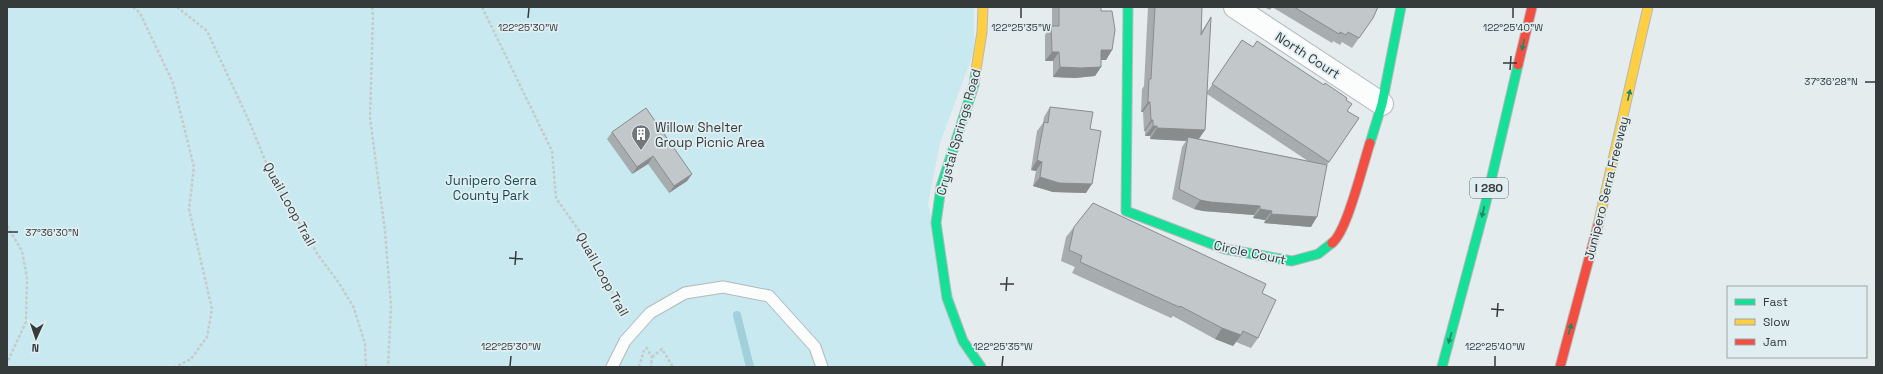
<svg xmlns="http://www.w3.org/2000/svg" width="1883" height="374" font-family="'Space Grotesk',sans-serif">
  <style>
    .park { fill: #c8e9f0 }
    .lines { fill: none; stroke-linecap: round; stroke-linejoin: round }
    .stream { stroke: #a2d0da; stroke-width: 8 }
    .lane-casing { stroke: #b4b9bb; stroke-width: 13 }
    .street-casing { stroke: #b4b9bb; stroke-width: 24 }
    .fast-casing { stroke: #b4b9bb; stroke-width: 11 }
    .slow-casing { stroke: #b4b9bb; stroke-width: 11 }
    .jam-casing { stroke: #b4b9bb; stroke-width: 11 }
    .path { stroke: #c6cacb; stroke-width: 2.5; stroke-dasharray: 3 2; stroke-linecap: butt }
    .lane { stroke: #fbfcfc; stroke-width: 11 }
    .street { stroke: #fbfcfc; stroke-width: 22 }
    .fast { stroke: #16e098; stroke-width: 9 }
    .slow { stroke: #ffcf43; stroke-width: 9 }
    .jam { stroke: #f24e42; stroke-width: 9 }
    .wall { fill: #a7acae; fill-rule: evenodd }
    .shaded-wall { fill: #888c8d }
    .building { fill: #c2c8ca; stroke: #888c8d }
    .oneway { fill: #278565 }
    .ticks { fill: none; stroke: #353a3b; stroke-width: 1.5 }
    .labels { text-anchor: middle; stroke-width: 3.5; stroke-linejoin: round; paint-order: stroke }
    .shield { fill: #e1eef1; stroke: #697072; stroke-width: 1 }
    .shield-label { font-size: 12px; font-weight: bold; fill: #353a3b }
    .street-label { font-size: 13px; fill: #353a3b; stroke: #e1eef1 }
    .poi-label { font-size: 13px; fill: #353a3b; stroke: #e1eef1; text-anchor: start }
    .park-label { font-size: 13px; fill: #154c56; stroke: #e1eef1 }
    .ticks-label { font-size: 10px; text-anchor: middle; fill: #353a3b; stroke: #e1eef1; stroke-width: 3.5; stroke-linejoin: round; paint-order: stroke }
  </style>
  <rect width="100%" height="100%" fill="#e4ecee"/>
  <polygon class="park" points="7,7 974,7 974,51 940,143 928,204 973,367 7,367"/>
  <g class="lines">
    <polyline class="stream" points="737,315 750,367"/>
    <defs>
      <polyline id="lane" points="612,367 625,341 650,313 685,293 723,287 769,296 815,347 822,367"/>
      <polyline id="street" points="1235,7 1382,104"/>
      <g id="fast">
        <polyline points="1128,7 1126,211 1225,249 1292,261 1318,254 1332,243"/>
        <polyline points="976,70 974,85 941,187 936,223 947,298 963,341 981,367"/>
        <polyline points="1370,143 1382,104 1401,7"/>
        <polyline points="1442,367 1485,206 1518,65"/>
      </g>
      <g id="slow">
        <polyline points="976,70 982,32 983,7"/>
        <polyline points="1598,225 1648,7"/>
      </g>
      <g id="jam">
        <polyline points="1518,65 1532,7"/>
        <path d="M 1332,243 C 1347,232 1363,164 1370,143"/>
        <polyline points="1560,367 1598,225"/>
      </g>
    </defs>
    <use href="#lane" class="lane-casing"/>
    <use href="#street" class="street-casing"/>
    <use href="#fast" class="fast-casing"/>
    <use href="#slow" class="slow-casing"/>
    <use href="#jam" class="jam-casing"/>
    <g class="path">
      <polyline points="133,7 140,13 173,83 194,167 189,209 212,309 207,337 191,359 175,367"/>
      <polyline points="177,7 207,31 249,121 272,177 318,255 339,283 354,308 365,344 366,367"/>
      <polyline points="372,7 373,15 370,118 385,231 391,306 388,367"/>
      <polyline points="482,7 552,151 556,198 585,239 596,266 625,313"/>
      <polyline points="7,226 22,251 27,278 26,322 7,363"/>
      <polyline points="646,347 652,357 651,367"/>
      <polyline points="652,357 662,349 673,367"/>
      <polyline points="639,367 644,350"/>
    </g>
    <use href="#lane" class="lane"/>
    <use href="#street" class="street"/>
    <use href="#fast" class="fast"/>
    <use href="#slow" class="slow"/>
    <use href="#jam" class="jam"/>
  </g>
  <g class="wall">
    <polygon points="1052,7 1101,7 1101,11 1112,50 1106,60 1101,60 1101,67 1095,76 1075,78 1053,77 1053,61 1045,61 1045,35 1051,26 1052,26"/>
    <path d="M 1148,7 L 1202,7 L 1201,32 L 1211,17 L 1207,92 L 1242,40 L 1253,47 L 1346,100 L 1347,111 L 1359,118 L 1327,165 L 1311,227 L 1264,223 L 1265,220 L 1253,218 L 1254,215 L 1203,211 L 1194,209 L 1172,199 L 1182,147 L 1186,141 L 1150,139 L 1150,136 L 1145,136 L 1145,131 L 1144,131 L 1143,112 L 1141,112 L 1142,89 L 1144,86 ZM 1207,94 L 1308,161 L 1199,139 L 1205,130 Z"/>
    <polygon points="1264,7 1378,7 1373,18 1352,48 1342,42 1340,45 1333,41 1332,43 1272,7 1270,10"/>
    <polygon points="1050,107 1090,129 1086,193 1053,192 1033,186 1036,171 1031,170 1037,131 1043,123 1044,117"/>
    <polygon points="612,132 692,174 687,181 669,193 648,164 632,174 607,139"/>
    <polygon points="1074,227 1262,293 1258,338 1251,348 1236,342 1233,346 1215,339 1173,316 1171,318 1072,273 1075,267 1061,261 1066,237"/>
  </g>
  <g class="shaded-wall">
    <polygon points="1101,50 1112,50 1106,60 1095,60"/>
    <polygon points="1052,52 1059,52 1053,61 1045,61"/>
    <polygon points="1060,67 1101,67 1095,76 1075,78 1053,77"/>
    <polygon points="1148,102 1150,102 1143,112 1141,112"/>
    <polygon points="1151,120 1153,120 1145,131 1144,131"/>
    <polygon points="1153,126 1157,126 1150,136 1145,136"/>
    <polygon points="1157,128 1205,130 1197,141 1188,137 1186,141 1150,139"/>
    <polygon points="653,156 648,164 632,174 637,167"/>
    <polygon points="1037,160 1042,162 1036,171 1031,170"/>
    <polygon points="692,174 687,181 669,193 674,186"/>
    <polygon points="1040,177 1092,184 1086,193 1053,192 1033,186"/>
    <polygon points="1200,200 1260,206 1254,215 1203,211 1194,209"/>
    <polygon points="1260,209 1272,211 1265,220 1253,218"/>
    <polygon points="1271,214 1317,217 1311,227 1264,223"/>
    <polygon points="1222,328 1241,335 1233,346 1215,339"/>
  </g>
  <g class="building">
    <polygon points="1059,7 1101,7 1101,11 1112,11 1115,30 1112,50 1101,50 1101,67 1081,68 1060,67 1059,52 1052,52 1051,26 1059,26"/>
    <polygon points="1155,7 1202,7 1201,35 1211,17 1205,130 1157,128 1157,126 1153,126 1153,120 1151,120 1150,102 1148,102 1149,79 1151,79"/>
    <polygon points="1294,7 1378,7 1373,18 1359,38 1348,32 1346,35 1340,32 1339,34"/>
    <polygon points="1242,40 1253,47 1257,41 1324,85 1325,83 1347,98 1346,100 1352,104 1347,111 1359,118 1329,162 1212,84"/>
    <polygon points="1050,107 1093,112 1090,129 1101,131 1092,184 1059,183 1040,177 1042,162 1037,160 1044,122 1048,123"/>
    <polygon points="646,108 692,174 674,186 653,156 637,167 612,132"/>
    <polygon points="1188,137 1327,165 1317,217 1271,214 1272,211 1260,209 1260,206 1210,202 1200,200 1179,189"/>
    <polygon points="1093,203 1266,284 1262,293 1276,300 1258,338 1243,331 1241,335 1222,328 1180,306 1179,307 1080,262 1082,256 1069,250 1074,227"/>
  </g>
  <defs><path id="oneway-solid" d="M-6-.8H1V-3.2L6.5 0L1 3.2V.8H-6Z"/></defs>
  <g class="oneway">
    <use href="#oneway-solid" transform="translate(1523 45) rotate(103)"/>
    <use href="#oneway-solid" transform="translate(1629 95) rotate(-77)"/>
    <use href="#oneway-solid" transform="translate(1483 212) rotate(104)"/>
    <use href="#oneway-solid" transform="translate(1570 329) rotate(-74)"/>
    <use href="#oneway-solid" transform="translate(1450 338) rotate(106)"/>
  </g>
  <path class="ticks" d="M 528,18 L 529,8M 1021,18 L 1021,8M 1513,18 L 1513,8M 1503,63 L 1517,63M 1510,70 L 1511,56M 1865,82 L 1875,82M 8,232 L 18,232M 509,258 L 523,259M 515,265 L 516,251M 1000,284 L 1014,284M 1006,291 L 1007,277M 1491,309 L 1504,310M 1497,317 L 1498,303M 510,366 L 511,356M 1002,366 L 1003,356M 1495,366 L 1495,356"/>
  <defs>
    <symbol id="building-pin" viewBox="-11 -11 22 30"><path d="M0 17L-7.5 6A9.5 9.5 0 1 1 7.5 6Z" fill="#72787a" stroke="#e1eef1"/><path d="M-4-6H4V6H1V3H-1V6H-4ZM-2.5-4.3h1.7v1.8h-1.7ZM.8-4.3h1.7v1.8H.8ZM-2.5-1h1.7V.8h-1.7ZM.8-1h1.7V.8H.8Z" fill="#fff"/></symbol>
  </defs>
  <g fill-rule="evenodd">
    <use href="#building-pin" x="630" y="123" width="22" height="30"/>
  </g>
  <g class="labels">
    <rect class="shield" x="1470" y="178" width="38" height="20" rx="3"/>
    <g class="shield-label">
      <text x="1489" y="192">I 280</text>
    </g>
    <g class="street-label">
      <text transform="translate(1308 55) rotate(33)" y="5">North Court</text>
      <text transform="translate(958 132) rotate(-74)" y="5">Crystal Springs Road</text>
      <text transform="translate(1606 188) rotate(-76)" y="5">Junipero Serra Freeway</text>
      <text transform="translate(290 204) rotate(61)" y="5">Quail Loop Trail</text>
      <text transform="translate(1250 252) rotate(12)" y="5">Circle Court</text>
      <text transform="translate(603 274) rotate(61)" y="5">Quail Loop Trail</text>
    </g>
    <g class="poi-label">
      <text x="655" y="132">Willow Shelter<tspan x="655" dy="15">Group Picnic Area</tspan></text>
    </g>
    <g class="park-label">
      <text x="491" y="185">Junipero Serra<tspan x="491" dy="15">County Park</tspan></text>
    </g>
  </g>
  <g class="ticks-label">
    <text x="528" y="31">122°25'30"W</text>
    <text x="1021" y="31">122°25'35"W</text>
    <text x="1513" y="31">122°25'40"W</text>
    <text x="1831" y="85">37°36'28"N</text>
    <text x="52" y="236">37°36'30"N</text>
    <text x="511" y="350">122°25'30"W</text>
    <text x="1003" y="350">122°25'35"W</text>
    <text x="1495" y="350">122°25'40"W</text>
  </g>
  <rect width="1883" height="374" fill="none" stroke="#353a3b" stroke-width="16"/>
  <rect x="1727" y="286" width="140" height="72" fill="#e1eef1" stroke="#9ca6a8"/>
  <rect x="1735" y="299" width="20" height="6" fill="#16e098" stroke="#9ca6a8"/>
  <text x="1763" y="306" font-size="12" fill="#353a3b">Fast</text>
  <rect x="1735" y="319" width="20" height="6" fill="#ffcf43" stroke="#9ca6a8"/>
  <text x="1763" y="326" font-size="12" fill="#353a3b">Slow</text>
  <rect x="1735" y="339" width="20" height="6" fill="#f24e42" stroke="#9ca6a8"/>
  <text x="1763" y="346" font-size="12" fill="#353a3b">Jam</text>
  <g transform="translate(36 338) rotate(183)" stroke="#e1eef1" stroke-width="3" paint-order="stroke">
  <path d="M0-3L7 15L0 10L-7 15Z" fill="#353a3b"/>
  <text y="-6" font-size="11" font-weight="bold" text-anchor="middle" fill="#353a3b">N</text>
  </g>
</svg>
